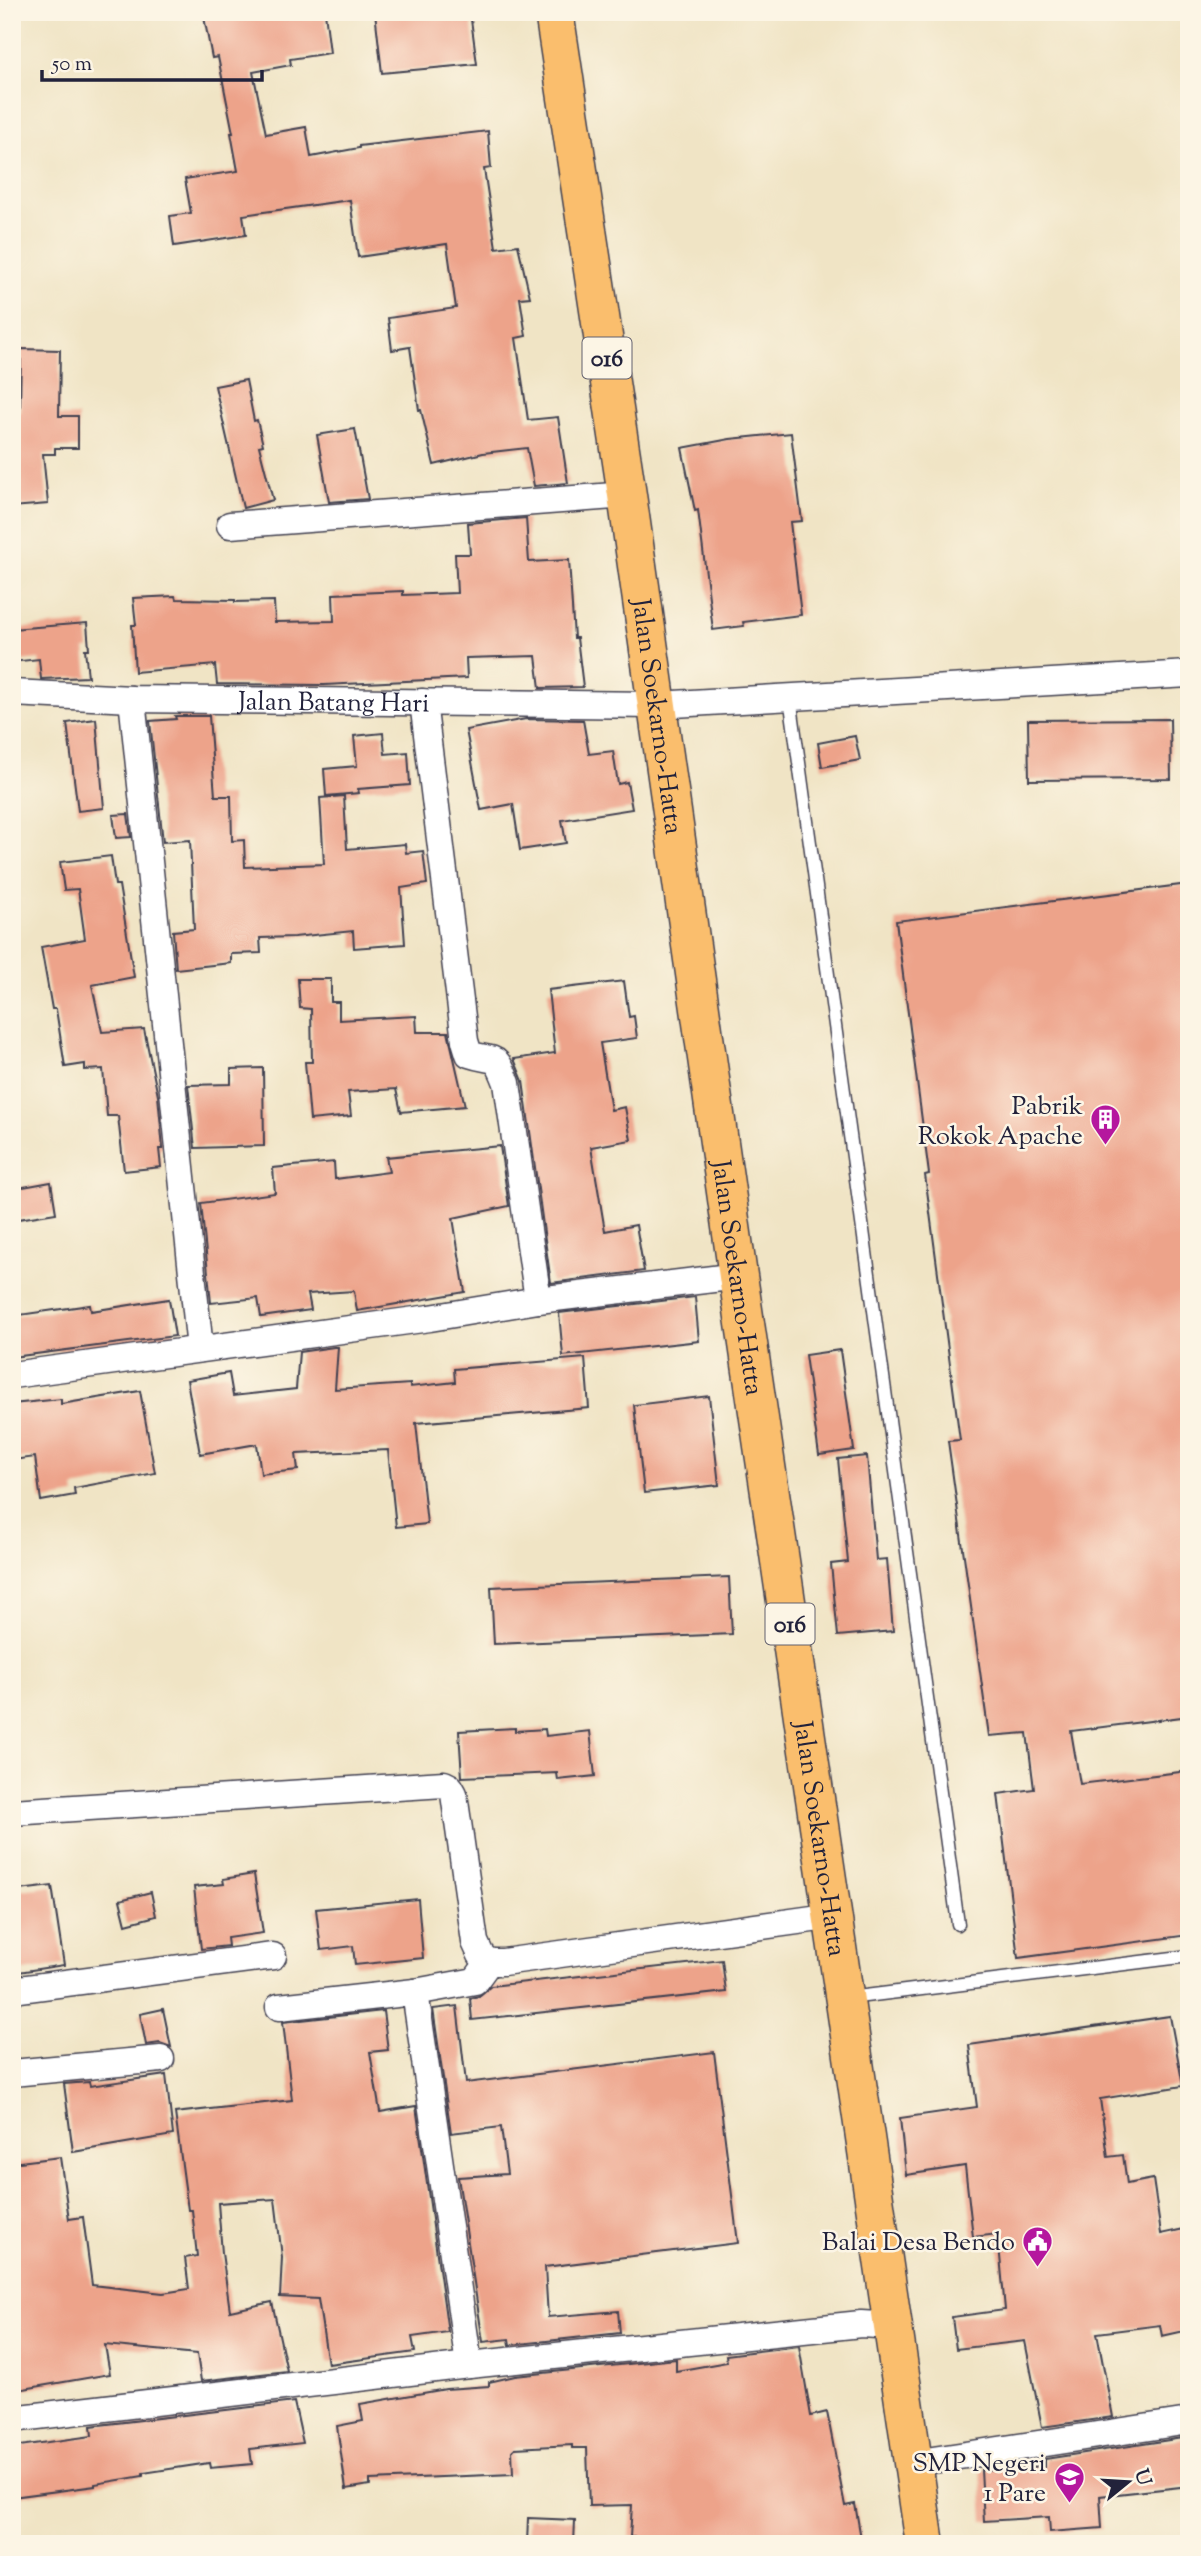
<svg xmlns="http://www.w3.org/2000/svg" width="1201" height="2556" font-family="'Sorts Mill Goudy',serif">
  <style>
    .building { fill: #eda38a }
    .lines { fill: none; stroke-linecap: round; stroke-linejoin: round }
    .service-casing { stroke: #413f50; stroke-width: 15 }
    .minor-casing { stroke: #413f50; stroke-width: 29 }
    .primary-casing { stroke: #413f50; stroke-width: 41 }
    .service { stroke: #fff; stroke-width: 12 }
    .minor { stroke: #fff; stroke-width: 26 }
    .primary { stroke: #fabe6d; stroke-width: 38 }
    .labels { text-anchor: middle; stroke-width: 5; stroke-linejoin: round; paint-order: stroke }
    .shield { fill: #fcf5e5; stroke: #63616e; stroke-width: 2 }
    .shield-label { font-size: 24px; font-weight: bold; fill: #22223b }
    .street-label { font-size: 26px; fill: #22223b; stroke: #fcf5e5 }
    .poi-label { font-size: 26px; fill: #22223b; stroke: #fcf5e5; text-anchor: end }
  </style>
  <rect width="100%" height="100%" fill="#fcf5e5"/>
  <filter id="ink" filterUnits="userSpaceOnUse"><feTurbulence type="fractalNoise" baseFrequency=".0143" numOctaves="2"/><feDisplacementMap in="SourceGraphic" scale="14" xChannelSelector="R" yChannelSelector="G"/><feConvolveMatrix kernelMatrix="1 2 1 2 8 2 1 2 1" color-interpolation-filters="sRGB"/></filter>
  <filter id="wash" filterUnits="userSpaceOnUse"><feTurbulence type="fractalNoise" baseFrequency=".00686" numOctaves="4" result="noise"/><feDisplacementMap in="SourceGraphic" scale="28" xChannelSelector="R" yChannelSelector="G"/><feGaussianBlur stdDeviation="1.57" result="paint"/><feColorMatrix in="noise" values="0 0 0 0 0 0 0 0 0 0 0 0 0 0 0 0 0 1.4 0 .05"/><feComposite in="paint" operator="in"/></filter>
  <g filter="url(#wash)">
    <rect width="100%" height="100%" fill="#f0e4c5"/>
    <g id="blocks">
      <g class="building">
        <polygon points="203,12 325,12 330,53 290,59 291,65 253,72 266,134 306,127 311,157 359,148 359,146 488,131 491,168 484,169 496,248 518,245 530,297 520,298 526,336 516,338 528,420 558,417 568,483 534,486 527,448 483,453 434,465 421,410 419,410 410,347 392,350 388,318 456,308 447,244 358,257 350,200 243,215 246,235 174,246 170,216 191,213 185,179 238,171 231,133 233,133 218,57 212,58"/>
        <polygon points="375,12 470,12 477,64 382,73"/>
        <polygon points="21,349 60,350 59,416 78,416 78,448 55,448 55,454 43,454 48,504 12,507 12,412 20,412"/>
        <polygon points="246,380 254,421 257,420 263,445 259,446 273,500 243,508 215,386"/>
        <polygon points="355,429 368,499 329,502 317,435"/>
        <polygon points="791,433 802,521 790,522 801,615 743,622 744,626 713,630 698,510 695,511 682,448 730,439"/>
        <polygon points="526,518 529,562 569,560 574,638 577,638 583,687 540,688 536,656 466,658 467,678 324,685 217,684 215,665 135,672 132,625 136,625 133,598 175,596 176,599 235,600 235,602 274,601 275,622 334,621 333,594 403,591 403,595 457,593 455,554 470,554 468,523"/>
        <polygon points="87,623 89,649 85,649 88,677 41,679 39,659 12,662 12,629"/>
        <polygon points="175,716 209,716 215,796 231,796 232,841 244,840 245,867 324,864 320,798 344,796 347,849 405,844 406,853 423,851 427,884 401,888 405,944 354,948 353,931 294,937 260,938 261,953 231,954 231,963 176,969 173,931 194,929 190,840 163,842 150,721 176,719"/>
        <polygon points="96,719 104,808 78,811 67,723"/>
        <polygon points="526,719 583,720 589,754 613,751 618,784 627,782 632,809 562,820 566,843 520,850 513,804 481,810 466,730"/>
        <polygon points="1170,719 1171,779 1029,780 1028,720"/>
        <polygon points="383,733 385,754 408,752 410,785 358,789 359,793 326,796 324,769 357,766 354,736"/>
        <polygon points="855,736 860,760 822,767 818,743"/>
        <polygon points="128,814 131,837 116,838 113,815"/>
        <polygon points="111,856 115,885 119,885 134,977 92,985 102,1032 144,1029 158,1096 163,1149 159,1149 161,1167 124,1171 118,1116 107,1116 103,1069 85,1070 85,1064 65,1067 56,1009 52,1009 41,947 85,939 78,889 64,890 60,862"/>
        <polygon points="1189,884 1189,1716 1071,1731 1080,1784 1189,1771 1189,1935 1018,1958 998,1794 1034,1789 1027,1733 989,1736 948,1441 960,1440 925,1175 929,1174 896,921"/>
        <polygon points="298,979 331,979 331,1002 339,1002 339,1020 416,1016 417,1032 448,1032 465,1106 401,1112 396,1089 348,1092 351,1116 310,1120 305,1062 312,1062 311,1009 300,1008"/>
        <polygon points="624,981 629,1017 634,1016 637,1038 600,1043 611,1110 625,1107 631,1140 591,1147 605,1231 636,1225 644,1271 551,1283 523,1081 514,1059 555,1053 548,990"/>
        <polygon points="263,1068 264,1146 195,1148 188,1085 231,1084 231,1069"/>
        <polygon points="500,1146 509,1206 453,1218 465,1292 357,1311 354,1291 308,1294 311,1310 261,1317 258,1298 211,1303 201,1203 275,1193 273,1168 334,1162 335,1179 389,1172 386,1157"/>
        <polygon points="51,1182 56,1213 12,1220 12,1189"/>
        <polygon points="695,1297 699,1341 563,1356 559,1313"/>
        <polygon points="169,1299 175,1336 12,1357 12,1316 90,1305 91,1311"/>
        <polygon points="334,1347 338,1347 335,1389 410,1384 410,1387 455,1382 454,1369 585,1358 589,1408 416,1423 427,1524 396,1527 388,1450 296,1454 298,1470 261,1474 257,1444 200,1454 187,1380 229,1373 233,1396 296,1389 299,1352"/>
        <polygon points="840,1350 854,1450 819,1455 805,1355"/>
        <polygon points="140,1391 155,1473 74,1488 75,1495 41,1501 35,1457 12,1460 12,1404 61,1399 61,1404"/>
        <polygon points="709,1396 719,1485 644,1493 634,1405"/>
        <polygon points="867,1456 876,1560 887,1559 893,1631 838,1636 831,1564 848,1562 838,1459"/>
        <polygon points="729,1577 732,1634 494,1644 491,1587"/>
        <polygon points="515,1728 515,1731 545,1729 546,1736 590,1731 595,1776 558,1780 557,1773 462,1777 459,1731"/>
        <polygon points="254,1874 263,1933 227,1938 228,1946 201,1949 194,1887 224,1884 223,1879"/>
        <polygon points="52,1886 64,1965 12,1973 12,1891"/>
        <polygon points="151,1892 156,1916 126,1924 120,1900"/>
        <polygon points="418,1899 423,1958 355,1965 353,1946 321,1950 316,1909"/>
        <polygon points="722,1960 726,1992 472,2020 470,1998 479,1996 491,1986"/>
        <polygon points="457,2006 466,2083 714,2052 738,2243 545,2267 548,2317 618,2311 620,2333 510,2345 509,2339 483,2342 458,2177 507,2174 501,2127 451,2133 433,2009"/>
        <polygon points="163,2009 171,2047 160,2043 146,2045 140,2014"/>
        <polygon points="383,2011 388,2050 370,2052 380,2112 416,2106 448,2332 412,2337 415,2352 328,2364 318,2299 280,2297 282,2257 275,2199 218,2203 222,2253 230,2311 272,2302 287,2371 201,2381 197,2354 105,2345 110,2374 12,2391 12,2163 60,2157 69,2219 83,2217 92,2285 163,2293 189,2289 185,2258 197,2256 192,2210 188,2210 175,2113 292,2100 283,2022"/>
        <polygon points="1170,2016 1183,2086 1100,2099 1108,2157 1123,2155 1127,2184 1153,2179 1161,2234 1184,2229 1189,2253 1189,2330 1162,2336 1160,2325 1097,2333 1113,2417 1042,2427 1025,2341 956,2349 952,2317 1005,2310 998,2234 973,2237 965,2166 906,2175 900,2118 977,2107 969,2045"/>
        <polygon points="166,2075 173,2135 73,2152 64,2084 89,2082 90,2086"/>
        <polygon points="799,2346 811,2416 827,2412 845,2506 855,2504 862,2544 711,2544 711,2542 630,2537 632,2505 589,2506 587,2448 572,2448 572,2445 515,2448 512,2451 513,2474 370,2480 370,2485 346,2489 337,2426 363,2421 360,2404 446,2389 489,2386 489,2382 515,2376 676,2359 676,2371 727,2362 726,2355"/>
        <polygon points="294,2402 303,2443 250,2449 252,2464 210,2468 209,2463 143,2473 143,2476 95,2484 95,2486 12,2497 12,2447 92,2436 91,2426"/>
        <polygon points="1189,2437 1189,2486 1100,2496 1102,2528 1050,2532 1049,2517 984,2521 981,2470 1045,2466 1045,2459"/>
        <polygon points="528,2518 575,2520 574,2544 527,2544"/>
      </g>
    </g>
  </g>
  <g filter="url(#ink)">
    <use href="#blocks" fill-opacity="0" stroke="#413f50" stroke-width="2"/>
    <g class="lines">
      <defs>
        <g id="service">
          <polyline points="790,697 958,1924"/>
          <polyline points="849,1998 1189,1956"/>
        </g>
        <g id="minor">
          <polyline points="230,525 627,495"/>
          <path id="s1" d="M 12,693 L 132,699 L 657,705 L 1189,674"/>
          <polyline points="132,699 200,1349"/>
          <path d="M 423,702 L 465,1041 L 469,1054 C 495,1063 495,1051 507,1083 L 538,1300"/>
          <polyline points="12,1375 430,1318 538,1300 738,1276"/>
          <polyline points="12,1812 444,1784 450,1787 454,1794 475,1942 481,1955 489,1962 503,1962 834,1916"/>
          <polyline points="12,1990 273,1956"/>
          <polyline points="279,2007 415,1992"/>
          <polyline points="12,2073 161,2059"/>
          <polyline points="469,2365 415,1992 475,1981 489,1962"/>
          <polyline points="12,2419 469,2365 861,2324 894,2326"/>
          <polyline points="913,2463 1189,2421"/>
        </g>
        <g id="primary">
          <path id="s2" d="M 554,12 L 627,495 L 738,1276 L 925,2544"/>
        </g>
      </defs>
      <use href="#service" class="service-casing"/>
      <use href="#minor" class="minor-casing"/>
      <use href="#primary" class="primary-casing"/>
      <use href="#service" class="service"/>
      <use href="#minor" class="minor"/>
      <use href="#primary" class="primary"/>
    </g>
  </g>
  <defs>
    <symbol id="building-pin" viewBox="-11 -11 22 30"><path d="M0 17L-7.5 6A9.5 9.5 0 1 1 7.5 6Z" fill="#b5179e" stroke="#fcf5e5"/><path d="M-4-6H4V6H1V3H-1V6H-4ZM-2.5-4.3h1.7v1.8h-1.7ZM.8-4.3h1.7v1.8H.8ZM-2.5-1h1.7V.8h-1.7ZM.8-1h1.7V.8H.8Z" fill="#fff"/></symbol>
    <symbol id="civic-pin" viewBox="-11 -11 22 30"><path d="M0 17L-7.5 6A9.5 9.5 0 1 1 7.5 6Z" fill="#b5179e" stroke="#fcf5e5"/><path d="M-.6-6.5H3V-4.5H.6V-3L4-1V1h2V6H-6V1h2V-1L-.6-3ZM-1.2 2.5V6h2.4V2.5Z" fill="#fff"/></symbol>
    <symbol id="school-pin" viewBox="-11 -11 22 30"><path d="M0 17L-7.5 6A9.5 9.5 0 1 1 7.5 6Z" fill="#b5179e" stroke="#fcf5e5"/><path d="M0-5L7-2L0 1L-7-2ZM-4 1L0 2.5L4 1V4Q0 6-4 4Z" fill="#fff"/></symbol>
  </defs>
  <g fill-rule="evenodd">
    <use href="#building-pin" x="1088" y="1102" width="35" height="47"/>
    <use href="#civic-pin" x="1020" y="2224" width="35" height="47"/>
    <use href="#school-pin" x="1052" y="2460" width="35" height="47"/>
  </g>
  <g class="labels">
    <g class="shield">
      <rect x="582.5" y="337.5" width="49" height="41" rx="5"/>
      <rect x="765.5" y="1603.5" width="49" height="41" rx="5"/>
    </g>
    <g class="shield-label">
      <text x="607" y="366">016</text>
      <text x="790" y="1632">016</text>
    </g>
    <g class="street-label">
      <text dy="9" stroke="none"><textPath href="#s1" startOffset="322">Jalan Batang Hari</textPath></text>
      <text dy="9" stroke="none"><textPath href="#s2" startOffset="712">Jalan Soekarno-Hatta</textPath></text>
      <text dy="9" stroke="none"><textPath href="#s2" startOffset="1279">Jalan Soekarno-Hatta</textPath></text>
      <text dy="9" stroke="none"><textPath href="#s2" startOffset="1846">Jalan Soekarno-Hatta</textPath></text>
    </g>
    <g class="poi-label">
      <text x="1083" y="1114">Pabrik<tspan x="1083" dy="30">Rokok Apache</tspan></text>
      <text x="1015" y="2250">Balai Desa Bendo</text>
      <text x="1046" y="2471">SMP Negeri<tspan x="1046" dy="30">1 Pare</tspan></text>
    </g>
  </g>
  <rect width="1201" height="2556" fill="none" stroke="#fcf5e5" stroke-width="42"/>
  <g transform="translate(1128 2482) rotate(72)" stroke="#fcf5e5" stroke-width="5" paint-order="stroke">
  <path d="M0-5L12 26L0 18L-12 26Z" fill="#22223b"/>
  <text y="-10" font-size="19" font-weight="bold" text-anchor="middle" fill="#22223b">U</text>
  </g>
  <path d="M42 70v10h220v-10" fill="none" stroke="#22223b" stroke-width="3.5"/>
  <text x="52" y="70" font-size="21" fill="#22223b" stroke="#fcf5e5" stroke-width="5" paint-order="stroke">50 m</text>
</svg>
